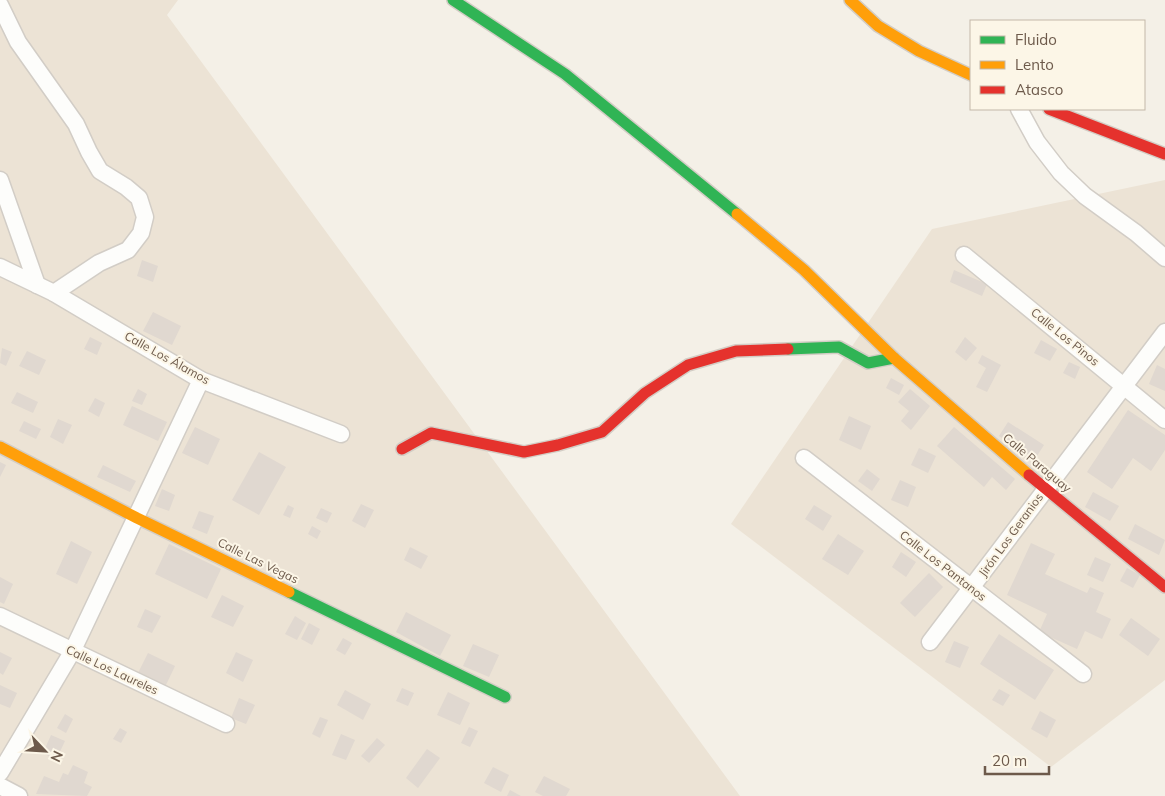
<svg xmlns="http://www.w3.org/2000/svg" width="1165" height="796" font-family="Mulish,sans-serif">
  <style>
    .residential { fill: #ece3d5 }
    .building { fill: #e0d8d0 }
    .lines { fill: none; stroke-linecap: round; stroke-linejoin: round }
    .street-casing { stroke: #d2cdc6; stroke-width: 19 }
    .fast-casing { stroke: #d3cdc5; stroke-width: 14 }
    .slow-casing { stroke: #d3cdc5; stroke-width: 14 }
    .jam-casing { stroke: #d3cdc5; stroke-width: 14 }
    .street { stroke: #fdfdfb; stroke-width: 16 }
    .fast { stroke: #30b455; stroke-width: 11 }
    .slow { stroke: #ff9f0a; stroke-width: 11 }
    .jam { stroke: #e5322d; stroke-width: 11 }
    .labels { text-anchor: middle; stroke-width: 4; stroke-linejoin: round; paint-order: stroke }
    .street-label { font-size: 12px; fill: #6d5a4b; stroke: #fcf6e7 }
  </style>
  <rect width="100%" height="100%" fill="#f4f0e7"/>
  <g class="residential">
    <polygon points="0,0 178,0 167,15 740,796 0,796"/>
    <polygon points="1165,180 1165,680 1051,767 731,524 932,229"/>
  </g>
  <g class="building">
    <polygon points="142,260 158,266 153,282 137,276"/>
    <polygon points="954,270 987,284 982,296 950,282"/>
    <polygon points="153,312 181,326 172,345 143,331"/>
    <polygon points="90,337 102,343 97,355 84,349"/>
    <polygon points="965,337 977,348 966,361 955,352"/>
    <polygon points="1041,340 1057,349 1050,361 1034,353"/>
    <polygon points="2,348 12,352 6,366 0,363"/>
    <polygon points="27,351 46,360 39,375 19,366"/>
    <polygon points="982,355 1001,365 987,392 976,387 986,368 978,363"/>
    <polygon points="1069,362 1080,367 1075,379 1063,373"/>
    <polygon points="1157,365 1165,369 1165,391 1149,384"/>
    <polygon points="891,378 904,385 899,395 886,388"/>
    <polygon points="138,389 147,394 142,405 132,401"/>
    <polygon points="910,389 930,406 911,430 901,421 909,411 898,402"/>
    <polygon points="17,392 38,402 33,413 11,403"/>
    <polygon points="95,398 105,403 99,417 88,411"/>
    <polygon points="132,406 167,422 158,441 123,425"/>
    <polygon points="1128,410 1165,435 1165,450 1151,471 1133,458 1112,489 1087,472"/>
    <polygon points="849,416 871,426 861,450 839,440"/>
    <polygon points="58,419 72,425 63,444 50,437"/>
    <polygon points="24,421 41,429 36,439 19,431"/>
    <polygon points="1008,422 1044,445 1035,459 999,436"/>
    <polygon points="195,427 220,439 208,465 182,453"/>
    <polygon points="954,427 1015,479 1006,490 992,477 984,487 937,446"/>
    <polygon points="919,448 936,456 928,473 911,465"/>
    <polygon points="259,452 286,467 259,515 232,500"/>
    <polygon points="0,462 6,465 0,477"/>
    <polygon points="103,465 136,481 130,492 97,477"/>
    <polygon points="867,469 880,479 872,491 858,481"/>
    <polygon points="900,480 916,487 908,507 891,500"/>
    <polygon points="162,489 175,495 169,511 155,506"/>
    <polygon points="1093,492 1119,506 1110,521 1085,507"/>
    <polygon points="361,504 374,510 365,528 352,521"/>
    <polygon points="288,505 294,508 290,518 283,515"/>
    <polygon points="814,505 832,516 823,531 805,519"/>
    <polygon points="321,508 332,513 327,523 316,518"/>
    <polygon points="199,511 214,516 207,534 192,528"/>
    <polygon points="1135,524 1165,540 1159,555 1128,539"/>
    <polygon points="312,526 321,531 317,539 308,534"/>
    <polygon points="838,534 864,551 848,575 822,559"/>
    <polygon points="71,541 92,552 77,584 56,574"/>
    <polygon points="1031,543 1055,554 1045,574 1087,593 1090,587 1104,593 1096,612 1111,619 1102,639 1085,631 1077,649 1039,632 1047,614 1007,595"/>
    <polygon points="169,544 221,569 207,599 155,574"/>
    <polygon points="410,547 428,556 421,569 404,560"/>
    <polygon points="901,552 916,562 906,577 892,567"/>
    <polygon points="1095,557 1111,564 1103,582 1087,575"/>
    <polygon points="1127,568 1140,575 1133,588 1120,581"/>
    <polygon points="929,573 943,587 915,617 900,603"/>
    <polygon points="0,577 13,584 4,604 0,602"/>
    <polygon points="222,595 244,606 233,627 211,617"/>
    <polygon points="145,609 161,616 152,633 137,627"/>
    <polygon points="406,612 451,635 440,656 396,632"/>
    <polygon points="295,616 306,623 297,640 285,634"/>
    <polygon points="1131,618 1160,639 1148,656 1119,635"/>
    <polygon points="309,623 320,629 312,645 301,639"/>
    <polygon points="999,634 1054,670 1035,700 980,664"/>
    <polygon points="343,638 352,643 345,655 336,650"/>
    <polygon points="954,641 969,647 960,668 945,662"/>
    <polygon points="473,644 499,655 489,677 463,666"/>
    <polygon points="0,652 12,658 3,675 0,673"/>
    <polygon points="236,652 253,660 243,682 226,673"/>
    <polygon points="148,653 175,666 165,687 138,673"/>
    <polygon points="0,685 17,693 10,708 0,704"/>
    <polygon points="402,688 414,693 408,706 396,701"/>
    <polygon points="999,689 1010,695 1003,706 992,700"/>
    <polygon points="345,690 371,704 363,720 337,705"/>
    <polygon points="448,692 470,703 460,725 437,715"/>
    <polygon points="239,698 255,705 246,724 231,718"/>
    <polygon points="1040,711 1056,720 1047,738 1031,729"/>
    <polygon points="65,714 73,719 66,733 57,728"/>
    <polygon points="320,717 328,720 320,738 312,734"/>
    <polygon points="469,727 478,731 470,747 461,743"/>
    <polygon points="120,728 127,732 121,743 113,739"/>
    <polygon points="341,734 355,740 346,760 332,755"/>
    <polygon points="51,735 65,741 56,760 43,753"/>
    <polygon points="377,738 385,745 369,763 361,756"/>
    <polygon points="427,749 440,758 418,788 406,778"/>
    <polygon points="73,765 88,772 84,783 92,787 87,796 36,794 44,776 59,782 63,773 68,775"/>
    <polygon points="493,767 509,775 501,792 484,783"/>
    <polygon points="544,776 570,789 566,796 543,796 535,792"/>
    <polygon points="510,790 521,796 507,796"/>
  </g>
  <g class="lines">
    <defs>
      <g id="street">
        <polyline points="0,5 18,42 76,124 89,152 100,171 126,187 139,198 145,217 141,233 128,250 99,263 54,293"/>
        <polyline points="1019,109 1037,142 1061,173 1085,196 1136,233 1165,258"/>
        <polyline points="0,180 37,285"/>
        <polyline points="964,255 1165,420"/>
        <polyline points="0,267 54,293 201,380 341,434"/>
        <polyline points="804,458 1083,674"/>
        <polyline points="0,616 226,724"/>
        <polyline points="930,642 1165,332"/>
        <polyline points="0,773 72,652 201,380"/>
        <polyline points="0,786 19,796"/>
      </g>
      <g id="fast">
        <polyline points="453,0 565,74 737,214"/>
        <polyline points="788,349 839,347 868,363 894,358"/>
        <polyline points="289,592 505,697"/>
      </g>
      <g id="slow">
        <polyline points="850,0 878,26 919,51 971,75"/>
        <polyline points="737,214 804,270 894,358 1029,475"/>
        <polyline points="0,447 137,518 289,592"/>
      </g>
      <g id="jam">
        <polyline points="1049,109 1165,154"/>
        <polyline points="402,449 431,433 524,452 558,445 602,432 645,393 688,365 736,351 788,349"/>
        <polyline points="1029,475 1165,587"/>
      </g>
    </defs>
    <use href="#street" class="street-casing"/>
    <use href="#fast" class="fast-casing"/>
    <use href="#slow" class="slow-casing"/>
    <use href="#jam" class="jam-casing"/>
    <use href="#street" class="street"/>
    <use href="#fast" class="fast"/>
    <use href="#slow" class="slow"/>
    <use href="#jam" class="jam"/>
  </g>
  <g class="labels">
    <g class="street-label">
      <text transform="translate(1065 337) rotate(39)" y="4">Calle Los Pinos</text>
      <text transform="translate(167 358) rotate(29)" y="4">Calle Los Álamos</text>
      <text transform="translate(1037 463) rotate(40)" y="4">Calle Paraguay</text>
      <text transform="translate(1011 535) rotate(-54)" y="4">Jirón Los Geranios</text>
      <text transform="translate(258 561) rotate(26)" y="4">Calle Las Vegas</text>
      <text transform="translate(943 566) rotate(38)" y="4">Calle Los Pantanos</text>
      <text transform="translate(112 670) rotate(25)" y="4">Calle Los Laureles</text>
    </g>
  </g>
  <rect x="970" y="20" width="175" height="90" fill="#fcf6e7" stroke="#c3b8a9"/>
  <rect x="980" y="36" width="25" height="8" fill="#30b455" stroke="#c3b8a9"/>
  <text x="1015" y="45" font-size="15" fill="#6d5a4b">Fluido</text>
  <rect x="980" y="61" width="25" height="8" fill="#ff9f0a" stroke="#c3b8a9"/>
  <text x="1015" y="70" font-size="15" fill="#6d5a4b">Lento</text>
  <rect x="980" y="86" width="25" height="8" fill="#e5322d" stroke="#c3b8a9"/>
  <text x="1015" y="95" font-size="15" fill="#6d5a4b">Atasco</text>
  <g transform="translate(45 751) rotate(115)" stroke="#fcf6e7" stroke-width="4" paint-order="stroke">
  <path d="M0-4L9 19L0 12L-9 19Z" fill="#6d5a4b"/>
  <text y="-8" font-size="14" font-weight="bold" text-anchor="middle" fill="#6d5a4b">N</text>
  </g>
  <path d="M985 766v8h64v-8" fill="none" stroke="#6d5a4b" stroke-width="2.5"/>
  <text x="992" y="766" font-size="15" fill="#6d5a4b" stroke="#fcf6e7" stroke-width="4" paint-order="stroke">20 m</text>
</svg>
